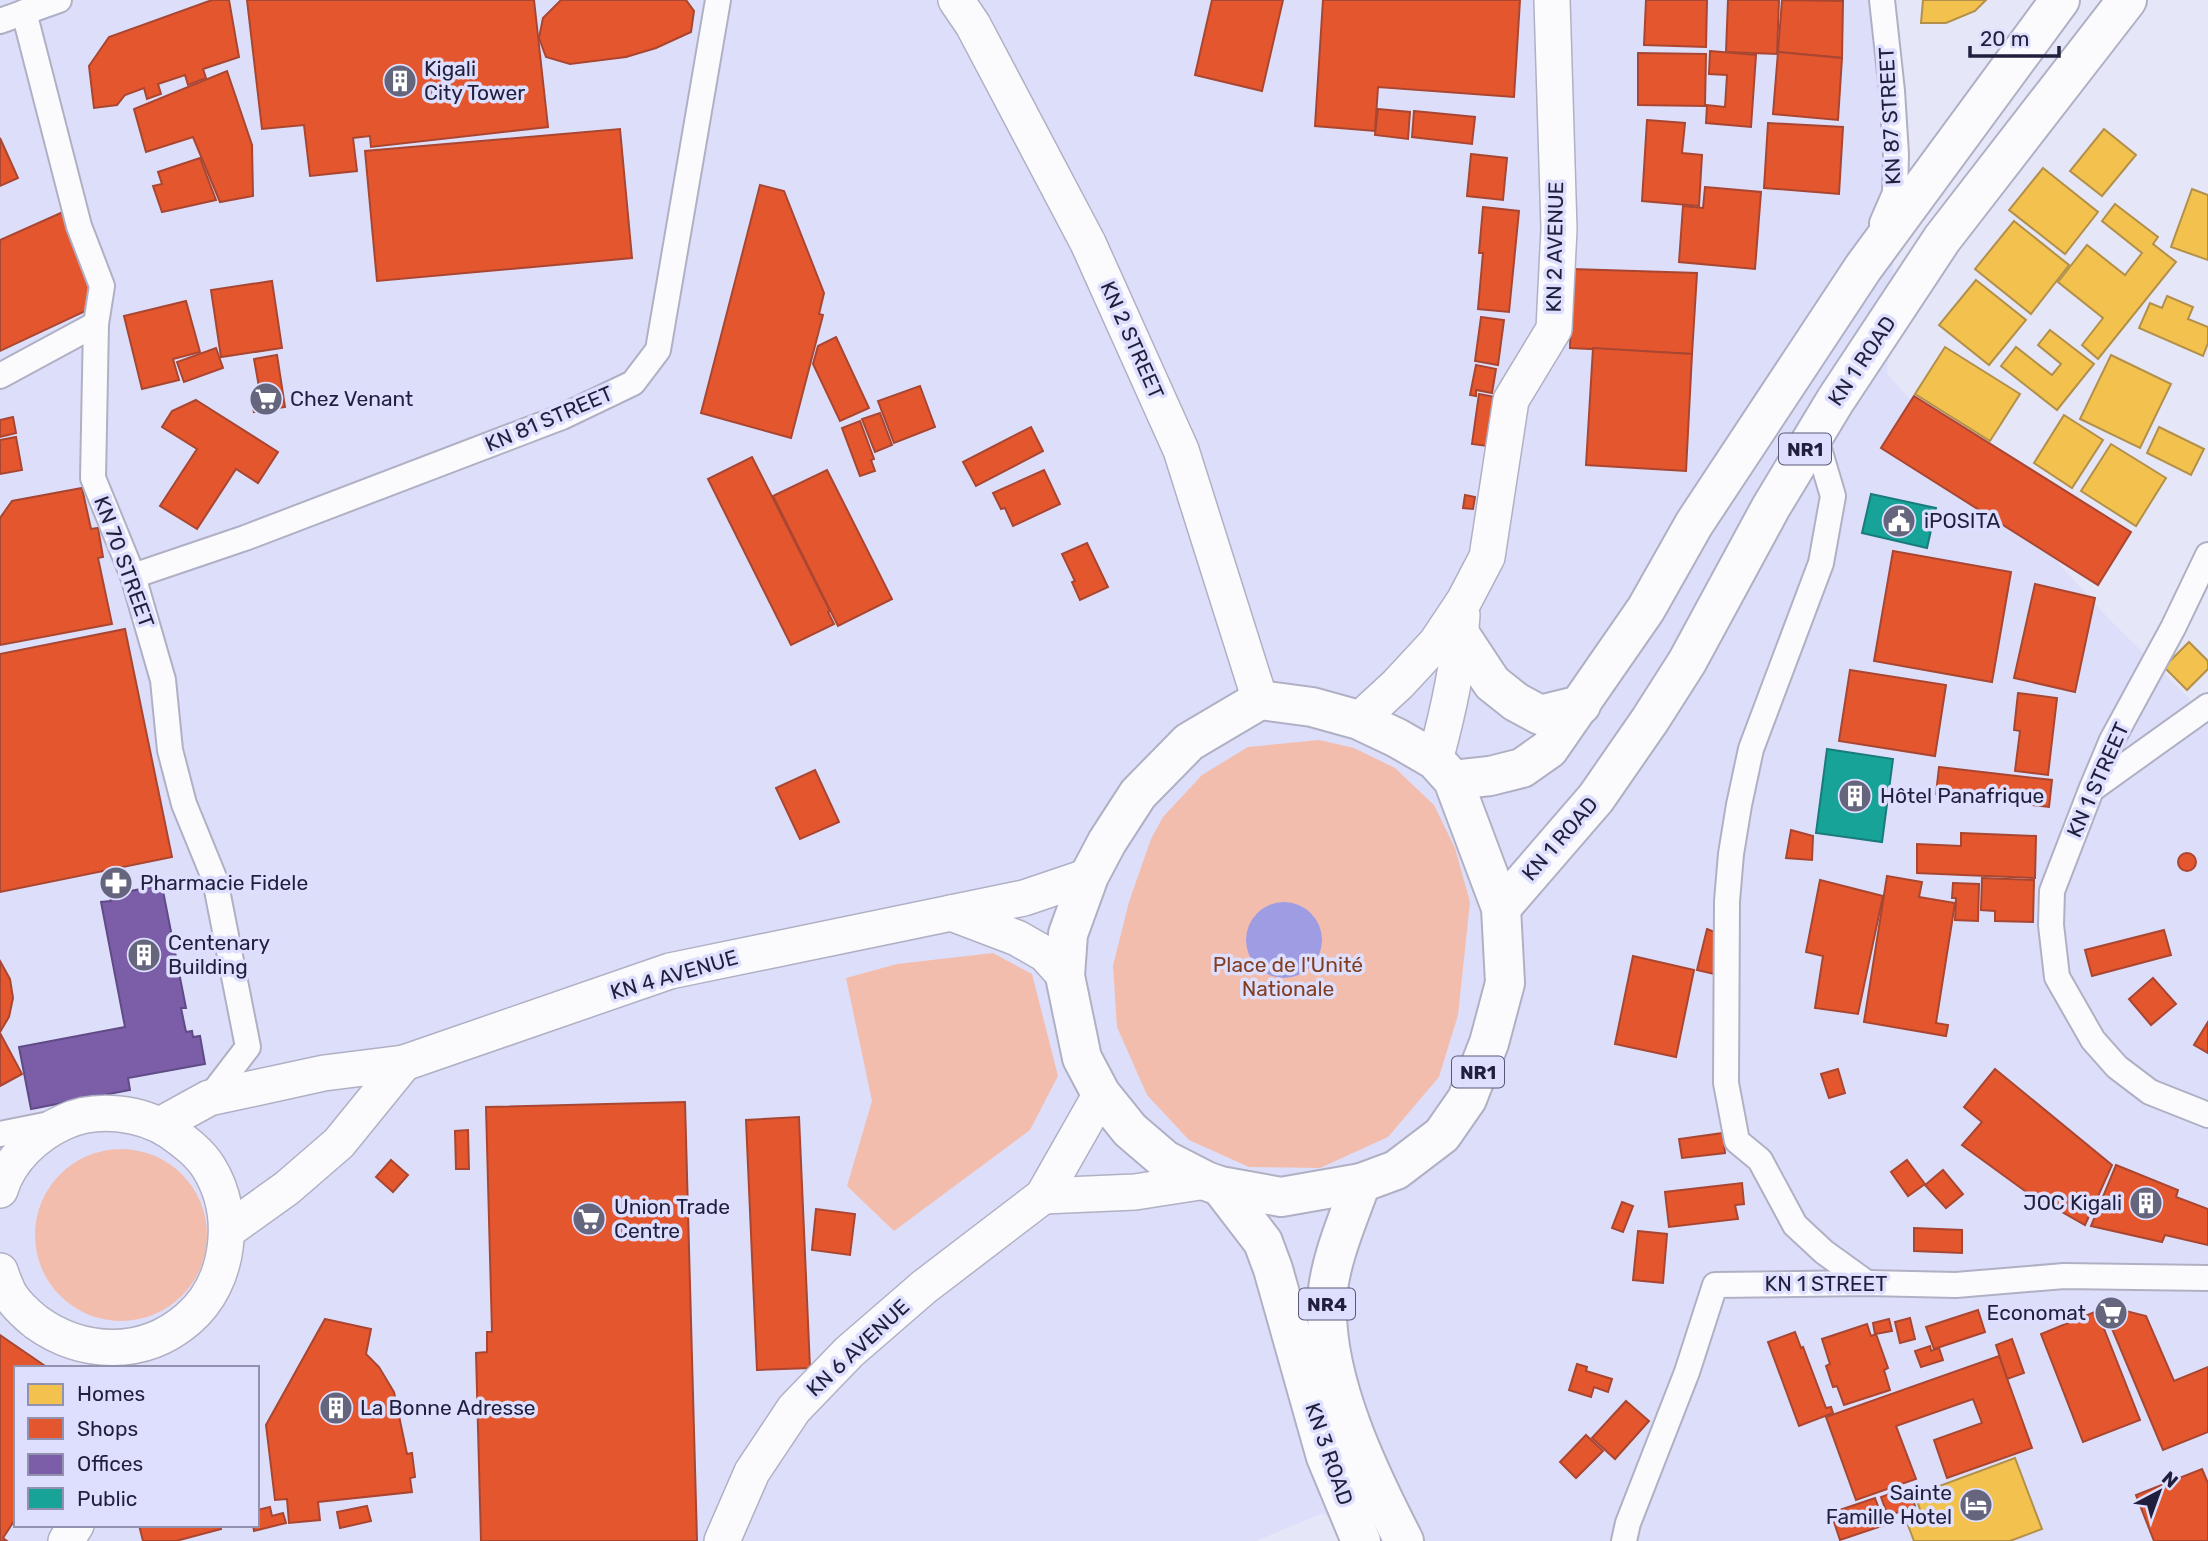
<svg xmlns="http://www.w3.org/2000/svg" width="2208" height="1541" font-family="Rubik,sans-serif">
  <style>
    .built { fill: #dddef9; fill-rule: evenodd }
    .green { fill: #f3bdae }
    .water { fill: #9e9ce3 }
    .homes { fill: #f2c14e; stroke: #b39049; stroke-width: 2 }
    .shops { fill: #e4572e; stroke: #a94632; stroke-width: 2 }
    .offices { fill: #7b5ea7; stroke: #604b87; stroke-width: 2 }
    .public { fill: #17a398; stroke: #1a7b7c; stroke-width: 2 }
    .lines { fill: none; stroke-linecap: round; stroke-linejoin: round }
    .street-casing { stroke: #b0b0c5; stroke-width: 28 }
    .secondary-casing { stroke: #b0b0c5; stroke-width: 38 }
    .highway-casing { stroke: #b0b0c5; stroke-width: 42 }
    .street { stroke: #fbfbfe; stroke-width: 24 }
    .secondary { stroke: #fbfbfe; stroke-width: 35 }
    .highway { stroke: #fbfbfe; stroke-width: 38 }
    .labels { text-anchor: middle; stroke-width: 7; stroke-linejoin: round; paint-order: stroke }
    .shield { fill: #dedffe; stroke: #595976; stroke-width: 2 }
    .shield-label { font-size: 19px; font-weight: bold; fill: #201f3c }
    .poi-label { font-size: 21px; fill: #201f3c; stroke: #dedffe; text-anchor: start }
    .street-label { font-size: 21px; fill: #201f3c; stroke: #dedffe }
    .park-label { font-size: 21px; fill: #813e21; stroke: #dedffe }
  </style>
  <rect width="100%" height="100%" fill="#e5e6f7"/>
  <path class="built" d="M 0,0 L 1891,0 L 1900,154 L 1887,374 L 2109,619 L 2208,717 L 2208,1541 L 1355,1541 L 1323,1513 L 1256,1541 L 0,1541 ZM 16,1368 L 257,1368 L 257,1525 L 16,1525 Z"/>
  <g class="green">
    <polygon points="1319,740 1354,748 1395,768 1434,805 1455,848 1470,902 1458,1015 1439,1077 1388,1137 1320,1168 1249,1167 1189,1140 1147,1095 1117,1027 1113,966 1129,902 1151,839 1163,817 1202,775 1248,747"/>
    <polygon points="993,953 1032,974 1058,1076 1030,1130 894,1231 847,1186 872,1101 846,978 897,964"/>
    <circle cx="121" cy="1235" r="86"/>
  </g>
  <circle class="water" cx="1284" cy="940" r="38"/>
  <g class="homes">
    <polygon points="1923,0 1986,0 1975,11 1946,23 1921,23"/>
    <polygon points="2104,129 2136,155 2102,196 2070,171"/>
    <polygon points="2043,168 2098,212 2065,254 2009,210"/>
    <polygon points="2192,189 2208,195 2208,260 2171,247"/>
    <polygon points="2115,204 2158,237 2153,244 2176,262 2098,359 2082,345 2103,318 2058,282 2087,245 2125,275 2142,253 2102,221"/>
    <polygon points="2014,221 2069,265 2031,314 1975,269"/>
    <polygon points="1976,280 2026,320 1989,365 1939,325"/>
    <polygon points="2167,296 2193,307 2188,319 2208,327 2208,343 2203,356 2139,328 2150,303 2162,308"/>
    <polygon points="2050,330 2094,364 2057,410 2001,366 2016,347 2052,375 2061,364 2038,345"/>
    <polygon points="1945,347 2020,394 1990,441 1915,394"/>
    <polygon points="2111,355 2171,384 2140,448 2080,419"/>
    <polygon points="2064,415 2103,440 2072,488 2034,463"/>
    <polygon points="2159,427 2204,449 2191,475 2147,453"/>
    <polygon points="2111,444 2166,478 2136,526 2081,491"/>
    <polygon points="2189,642 2208,661 2208,669 2187,690 2164,667"/>
    <polygon points="2015,1458 2042,1529 2010,1541 1914,1541 1906,1520 1922,1515 1915,1495"/>
  </g>
  <g class="shops">
    <polygon points="212,0 229,0 239,57 203,69 206,78 188,85 185,75 158,84 161,94 147,99 144,88 125,95 117,105 94,108 89,66 109,37"/>
    <polygon points="247,0 534,0 548,127 371,147 370,136 353,138 357,171 310,176 304,125 262,129"/>
    <polygon points="561,0 686,0 694,11 691,32 656,48 626,57 570,64 546,57 539,38 543,18"/>
    <polygon points="1212,0 1283,0 1262,91 1195,75"/>
    <polygon points="1323,0 1520,0 1514,97 1378,87 1375,131 1315,126"/>
    <polygon points="1646,0 1707,0 1706,47 1644,45"/>
    <polygon points="1728,0 1779,0 1777,54 1726,52"/>
    <polygon points="1782,0 1843,1 1842,58 1778,52"/>
    <polygon points="1710,51 1756,55 1751,127 1706,123 1707,105 1725,107 1727,75 1709,74"/>
    <polygon points="1778,52 1842,58 1838,120 1773,114"/>
    <polygon points="1638,53 1706,54 1705,106 1638,105"/>
    <polygon points="227,71 252,145 253,196 220,202 193,137 146,152 134,109"/>
    <polygon points="1378,109 1410,112 1408,139 1375,135"/>
    <polygon points="1414,111 1475,117 1472,144 1412,137"/>
    <polygon points="1647,120 1685,123 1682,153 1702,155 1699,206 1642,201"/>
    <polygon points="1768,123 1843,127 1839,194 1764,188"/>
    <polygon points="620,129 632,258 377,281 365,151"/>
    <polygon points="0,138 18,178 0,186"/>
    <polygon points="1471,154 1507,158 1503,200 1467,196"/>
    <polygon points="200,158 216,200 162,212 153,186 162,184 158,172"/>
    <polygon points="760,185 784,191 824,293 819,314 823,315 791,438 701,413"/>
    <polygon points="1705,187 1761,192 1755,269 1679,262 1683,206 1703,208"/>
    <polygon points="1483,207 1519,211 1509,312 1478,309 1483,253 1479,253"/>
    <polygon points="72,208 94,307 0,351 0,240"/>
    <polygon points="1572,269 1697,273 1692,354 1570,348"/>
    <polygon points="272,281 282,348 221,357 211,290"/>
    <polygon points="186,301 200,352 173,359 179,380 142,389 124,316"/>
    <polygon points="1481,317 1504,320 1498,365 1475,361"/>
    <polygon points="836,337 869,408 840,421 813,364 818,346"/>
    <polygon points="216,348 223,368 184,382 177,362"/>
    <polygon points="1593,348 1692,354 1686,471 1586,465"/>
    <polygon points="277,355 285,407 254,412 251,400 261,398 254,359"/>
    <polygon points="1476,365 1496,369 1492,393 1476,390 1476,396 1470,395"/>
    <polygon points="920,386 935,427 894,443 878,401"/>
    <polygon points="1479,394 1495,397 1487,446 1472,444"/>
    <polygon points="1914,396 2131,532 2098,585 1881,448"/>
    <polygon points="196,400 278,452 258,483 236,469 197,529 160,506 197,449 162,427 172,411"/>
    <polygon points="880,413 892,445 875,452 862,419"/>
    <polygon points="13,417 16,433 0,437 0,420"/>
    <polygon points="860,421 874,459 871,460 875,471 860,476 842,428"/>
    <polygon points="1031,427 1043,451 976,486 963,462"/>
    <polygon points="16,437 22,470 0,474 0,440"/>
    <polygon points="752,457 830,611 828,612 834,624 791,645 708,479"/>
    <polygon points="827,470 892,599 838,626 773,496"/>
    <polygon points="1044,470 1060,504 1013,526 1005,508 1001,509 993,493"/>
    <polygon points="82,488 91,529 98,528 103,557 98,558 112,624 0,645 0,518 12,501"/>
    <polygon points="1465,495 1475,497 1473,509 1463,508"/>
    <polygon points="1087,543 1108,587 1080,600 1072,582 1075,581 1062,554"/>
    <polygon points="1893,551 2011,572 1992,682 1874,661"/>
    <polygon points="2035,584 2095,598 2075,692 2014,678"/>
    <polygon points="125,629 172,857 0,892 0,654"/>
    <polygon points="1850,670 1946,685 1935,756 1839,741"/>
    <polygon points="2018,693 2057,698 2048,775 2015,771 2020,731 2014,730"/>
    <polygon points="1939,767 2052,780 2049,807 1936,794"/>
    <polygon points="815,770 839,822 800,839 776,788"/>
    <polygon points="1791,830 1813,836 1812,860 1786,858"/>
    <polygon points="1961,833 2036,836 2035,878 1917,873 1917,844 1961,846"/>
    <circle cx="2187" cy="862" r="9"/>
    <polygon points="1887,876 1922,882 1919,897 1955,903 1936,1023 1948,1025 1946,1036 1864,1022"/>
    <polygon points="1982,878 2034,880 2033,922 1995,921 1995,911 1981,910"/>
    <polygon points="1820,880 1883,896 1858,1014 1815,1008 1823,956 1806,952"/>
    <polygon points="1953,883 1979,884 1978,921 1955,920 1956,898 1952,898"/>
    <polygon points="1707,929 1724,936 1723,976 1697,970"/>
    <polygon points="2164,930 2171,955 2092,976 2085,950"/>
    <polygon points="1633,956 1694,970 1676,1057 1615,1044"/>
    <polygon points="0,961 10,979 13,998 9,1017 0,1032"/>
    <polygon points="2153,978 2176,1004 2151,1025 2129,999"/>
    <polygon points="2208,1022 2208,1053 2194,1045"/>
    <polygon points="0,1033 22,1074 0,1086"/>
    <polygon points="1838,1069 1845,1093 1829,1098 1821,1074"/>
    <polygon points="1995,1069 2112,1165 2085,1225 2025,1191 1962,1145 1982,1122 1964,1107"/>
    <polygon points="685,1102 697,1541 481,1541 476,1353 487,1352 487,1332 492,1332 486,1107"/>
    <polygon points="799,1117 810,1368 757,1370 746,1120"/>
    <polygon points="468,1130 469,1169 456,1169 455,1131"/>
    <polygon points="1723,1133 1725,1153 1682,1158 1679,1139"/>
    <polygon points="391,1160 408,1175 393,1192 376,1177"/>
    <polygon points="1907,1160 1925,1184 1908,1196 1891,1172"/>
    <polygon points="2116,1165 2178,1190 2176,1197 2208,1209 2208,1245 2165,1235 2162,1242 2091,1226"/>
    <polygon points="1943,1170 1963,1194 1946,1208 1925,1185"/>
    <polygon points="1742,1183 1744,1204 1735,1205 1738,1219 1669,1227 1665,1192"/>
    <polygon points="1622,1202 1633,1206 1623,1232 1612,1228"/>
    <polygon points="816,1209 855,1214 850,1255 812,1250"/>
    <polygon points="1914,1228 1962,1230 1962,1253 1914,1251"/>
    <polygon points="1638,1231 1667,1234 1663,1283 1633,1280"/>
    <polygon points="2102,1305 2146,1316 2174,1381 2208,1367 2208,1432 2163,1450"/>
    <polygon points="1978,1310 1985,1332 1934,1349 1926,1327"/>
    <polygon points="2097,1311 2140,1420 2083,1442 2041,1334"/>
    <polygon points="1910,1318 1915,1339 1900,1343 1895,1322"/>
    <polygon points="325,1319 371,1329 366,1354 379,1367 394,1392 407,1454 412,1453 415,1477 410,1478 412,1492 318,1502 320,1520 289,1523 287,1499 275,1500 266,1425"/>
    <polygon points="1889,1319 1892,1331 1875,1334 1873,1323"/>
    <polygon points="1867,1324 1871,1336 1876,1334 1888,1368 1884,1370 1890,1390 1844,1405 1837,1386 1833,1387 1826,1366 1830,1364 1822,1339"/>
    <polygon points="1795,1332 1801,1348 1803,1347 1826,1408 1831,1407 1833,1413 1799,1426 1768,1342"/>
    <polygon points="0,1335 48,1368 16,1368 16,1518 3,1538 7,1541 0,1541"/>
    <polygon points="2012,1339 2024,1373 2007,1379 1996,1345"/>
    <polygon points="1930,1346 1931,1351 1939,1348 1943,1360 1921,1367 1915,1351"/>
    <polygon points="1999,1356 2032,1448 1947,1478 1934,1440 1982,1423 1973,1399 1896,1426 1916,1479 1856,1500 1826,1417"/>
    <polygon points="1577,1364 1587,1367 1586,1371 1612,1379 1608,1392 1594,1387 1591,1397 1569,1390"/>
    <polygon points="1626,1401 1649,1421 1615,1459 1592,1438"/>
    <polygon points="1586,1435 1603,1451 1576,1478 1560,1462"/>
    <polygon points="2202,1469 2208,1483 2208,1541 2154,1541 2136,1495"/>
    <polygon points="1909,1487 1915,1506 1888,1516 1881,1497"/>
    <polygon points="1875,1498 1885,1525 1840,1540 1831,1513"/>
    <polygon points="367,1506 371,1521 340,1528 337,1512"/>
    <polygon points="270,1507 272,1516 283,1513 286,1523 254,1531 253,1525 257,1525 257,1510"/>
    <polygon points="139,1525 220,1525 221,1529 176,1541 143,1541"/>
  </g>
  <polygon class="offices" points="156,886 158,892 163,891 186,1008 181,1008 186,1032 192,1031 193,1037 200,1036 205,1064 128,1078 130,1090 31,1109 19,1047 125,1027 101,902 111,901 110,895"/>
  <g class="public">
    <polygon points="1871,494 1936,508 1927,548 1862,533"/>
    <polygon points="1827,749 1893,759 1882,842 1816,833"/>
  </g>
  <g class="lines">
    <defs>
      <g id="street">
        <polyline points="1882,0 1892,91 1896,155 1895,193 1882,223"/>
        <polyline points="24,12 79,226 102,286 96,324 93,478 133,576 163,680 170,750 184,804 215,880 248,1047 209,1098"/>
        <polyline points="0,21 59,0"/>
        <polyline points="0,376 96,324"/>
        <polyline points="1814,432 1833,496 1821,563 1751,749 1739,805 1731,854 1727,901 1726,1083 1737,1141 1760,1160 1795,1225 1824,1252 1867,1283"/>
        <polyline points="2208,555 2173,628 2112,740 2091,790 2052,891 2051,925 2057,977 2093,1040 2117,1067 2150,1092 2208,1115"/>
        <polyline points="133,576 245,538 562,417 633,383 658,350 718,0"/>
        <polyline points="2092,789 2208,706"/>
        <polyline points="0,1134 50,1124"/>
        <polyline points="1624,1541 1628,1523 1687,1372 1715,1285 1867,1283 1956,1285 2064,1276 2208,1278"/>
      </g>
      <g id="secondary">
        <polyline points="956,0 973,25 1088,243 1181,450 1260,700"/>
        <polyline points="1359,720 1398,684 1436,643 1464,601 1487,557 1511,400 1554,329 1559,229 1552,0"/>
        <path d="M 1435,760 C 1448,713 1459,664 1462,615"/>
        <polyline points="951,913 1017,938 1045,954 1065,976"/>
        <polyline points="160,1125 209,1098 324,1073 404,1063 670,971 1024,898 1089,876"/>
        <path d="M 0,1190 C 9,1160 35,1135 64,1122 C 96,1107 141,1112 171,1132 C 185,1142 200,1153 209,1168 C 238,1215 230,1283 188,1319 C 143,1358 82,1355 36,1322 C 26,1314 17,1306 10,1295 C 6,1288 3,1279 0,1271"/>
        <polyline points="1043,1196 1135,1192 1206,1181"/>
        <polyline points="227,1231 287,1188 339,1143 404,1063"/>
        <polyline points="66,1541 76,1525"/>
        <polyline points="722,1541 752,1472 794,1409 849,1352 924,1287 1043,1196 1101,1094"/>
      </g>
      <g id="highway">
        <polyline points="1461,636 1492,683 1516,702 1540,715 1581,705"/>
        <polygon points="1260,700 1312,707 1359,720 1397,738 1435,760 1453,780 1501,908 1505,983 1489,1043 1467,1099 1442,1135 1396,1170 1361,1183 1281,1197 1220,1186 1206,1181 1165,1160 1130,1130 1101,1094 1082,1058 1065,976 1068,934 1089,876 1107,842 1138,794 1189,742"/>
        <polyline points="1453,780 1490,776 1522,768 1549,749 1646,609 1694,524 1863,268 2060,0"/>
        <polyline points="1501,908 1596,798 1650,720 1687,662 1771,507 1835,401 1942,239 2127,0"/>
        <path d="M 1361,1183 C 1348,1219 1328,1264 1327,1302 C 1324,1380 1369,1473 1404,1541"/>
        <polyline points="1220,1186 1263,1242 1273,1269 1326,1457 1361,1541"/>
      </g>
    </defs>
    <use href="#street" class="street-casing"/>
    <use href="#secondary" class="secondary-casing"/>
    <use href="#highway" class="highway-casing"/>
    <use href="#street" class="street"/>
    <use href="#secondary" class="secondary"/>
    <use href="#highway" class="highway"/>
  </g>
  <defs>
    <symbol id="building-disc" viewBox="-11 -11 22 22"><circle r="9.5" fill="#65657d" stroke="#dedffe"/><path d="M-4-6H4V6H1V3H-1V6H-4ZM-2.5-4.3h1.7v1.8h-1.7ZM.8-4.3h1.7v1.8H.8ZM-2.5-1h1.7V.8h-1.7ZM.8-1h1.7V.8H.8Z" fill="#fff"/></symbol>
    <symbol id="supermarket-disc" viewBox="-11 -11 22 22"><circle r="9.5" fill="#65657d" stroke="#dedffe"/><path d="M-6-5.5h2.5l.6 2H6L4.5 2H-2.5L-4.4-4H-6ZM-1.5 3.2a1.3 1.3 0 1 0 .1 0ZM3 3.2a1.3 1.3 0 1 0 .1 0Z" fill="#fff"/></symbol>
    <symbol id="civic-disc" viewBox="-11 -11 22 22"><circle r="9.5" fill="#65657d" stroke="#dedffe"/><path d="M-.6-6.5H3V-4.5H.6V-3L4-1V1h2V6H-6V1h2V-1L-.6-3ZM-1.2 2.5V6h2.4V2.5Z" fill="#fff"/></symbol>
    <symbol id="pharmacy-disc" viewBox="-11 -11 22 22"><circle r="9.5" fill="#65657d" stroke="#dedffe"/><path d="M-2-6h4v4h4v4h-4v4h-4v-4h-4v-4h4Z" fill="#fff"/></symbol>
    <symbol id="hotel-disc" viewBox="-11 -11 22 22"><circle r="9.5" fill="#65657d" stroke="#dedffe"/><path d="M-6-4.5h1.5V1H6V5H4.5V3h-9V5H-6ZM-4 0a1.8 1.8 0 1 1 3.6 0ZM.5 0V-2.5h3Q6-2.5 6 0Z" fill="#fff"/></symbol>
  </defs>
  <g fill-rule="evenodd">
    <use href="#building-disc" x="381" y="62" width="38" height="38"/>
    <use href="#supermarket-disc" x="247" y="380" width="38" height="38"/>
    <use href="#civic-disc" x="1880" y="502" width="38" height="38"/>
    <use href="#building-disc" x="1836" y="777" width="38" height="38"/>
    <use href="#pharmacy-disc" x="97" y="864" width="38" height="38"/>
    <use href="#building-disc" x="125" y="936" width="38" height="38"/>
    <use href="#building-disc" x="2127" y="1184" width="38" height="38"/>
    <use href="#supermarket-disc" x="570" y="1200" width="38" height="38"/>
    <use href="#supermarket-disc" x="2092" y="1294" width="38" height="38"/>
    <use href="#building-disc" x="317" y="1389" width="38" height="38"/>
    <use href="#hotel-disc" x="1957" y="1486" width="38" height="38"/>
  </g>
  <g class="labels">
    <g class="shield">
      <rect x="1779" y="433.5" width="52" height="31" rx="5"/>
      <rect x="1452" y="1056.5" width="52" height="31" rx="5"/>
      <rect x="1299" y="1288.5" width="56" height="31" rx="5"/>
    </g>
    <g class="shield-label">
      <text x="1805" y="456">NR1</text>
      <text x="1478" y="1079">NR1</text>
      <text x="1327" y="1311">NR4</text>
    </g>
    <g class="poi-label">
      <text x="424" y="76">Kigali<tspan x="424" dy="24">City Tower</tspan></text>
      <text x="290" y="406">Chez Venant</text>
      <text x="1924" y="528">iPOSITA</text>
      <text x="1880" y="803">Hôtel Panafrique</text>
      <text x="140" y="890">Pharmacie Fidele</text>
      <text x="168" y="950">Centenary<tspan x="168" dy="24">Building</tspan></text>
      <text x="2122" y="1210" text-anchor="end">JOC Kigali</text>
      <text x="614" y="1214">Union Trade<tspan x="614" dy="24">Centre</tspan></text>
      <text x="2086" y="1320" text-anchor="end">Economat</text>
      <text x="360" y="1415">La Bonne Adresse</text>
      <text x="1952" y="1500" text-anchor="end">Sainte<tspan x="1952" dy="24">Famille Hotel</tspan></text>
    </g>
    <g class="street-label">
      <text transform="translate(1890 116) rotate(-93)" y="7">KN 87 STREET</text>
      <text transform="translate(1555 247) rotate(-89)" y="7">KN 2 AVENUE</text>
      <text transform="translate(1132 340) rotate(66)" y="7">KN 2 STREET</text>
      <text transform="translate(1862 361) rotate(-56)" y="7">KN 1 ROAD</text>
      <text transform="translate(549 419) rotate(-23)" y="7">KN 81 STREET</text>
      <text transform="translate(124 562) rotate(70)" y="7">KN 70 STREET</text>
      <text transform="translate(2098 780) rotate(-66)" y="7">KN 1 STREET</text>
      <text transform="translate(1560 839) rotate(-49)" y="7">KN 1 ROAD</text>
      <text transform="translate(674 975) rotate(-16)" y="7">KN 4 AVENUE</text>
      <text x="1826" y="1291">KN 1 STREET</text>
      <text transform="translate(858 1348) rotate(-43)" y="7">KN 6 AVENUE</text>
      <text transform="translate(1329 1454) rotate(71)" y="7">KN 3 ROAD</text>
    </g>
    <g class="park-label">
      <text x="1288" y="972">Place de l'Unité<tspan x="1288" dy="24">Nationale</tspan></text>
    </g>
  </g>
  <rect x="14" y="1366" width="245" height="161" fill="#dedffe" stroke="#9292b0" stroke-width="2"/>
  <rect x="28" y="1384" width="35" height="21" fill="#f2c14e" stroke="#9292b0" stroke-width="2"/>
  <text x="77" y="1401" font-size="21" fill="#201f3c">Homes</text>
  <rect x="28" y="1418" width="35" height="21" fill="#e4572e" stroke="#9292b0" stroke-width="2"/>
  <text x="77" y="1436" font-size="21" fill="#201f3c">Shops</text>
  <rect x="28" y="1454" width="35" height="21" fill="#7b5ea7" stroke="#9292b0" stroke-width="2"/>
  <text x="77" y="1471" font-size="21" fill="#201f3c">Offices</text>
  <rect x="28" y="1488" width="35" height="21" fill="#17a398" stroke="#9292b0" stroke-width="2"/>
  <text x="77" y="1506" font-size="21" fill="#201f3c">Public</text>
  <g transform="translate(2159 1492) rotate(41)" stroke="#dedffe" stroke-width="5" paint-order="stroke">
  <path d="M0-5L12 26L0 18L-12 26Z" fill="#201f3c"/>
  <text y="-10" font-size="19" font-weight="bold" text-anchor="middle" fill="#201f3c">N</text>
  </g>
  <path d="M1970 46v10h89v-10" fill="none" stroke="#201f3c" stroke-width="3.5"/>
  <text x="1980" y="46" font-size="21" fill="#201f3c" stroke="#dedffe" stroke-width="5" paint-order="stroke">20 m</text>
</svg>
